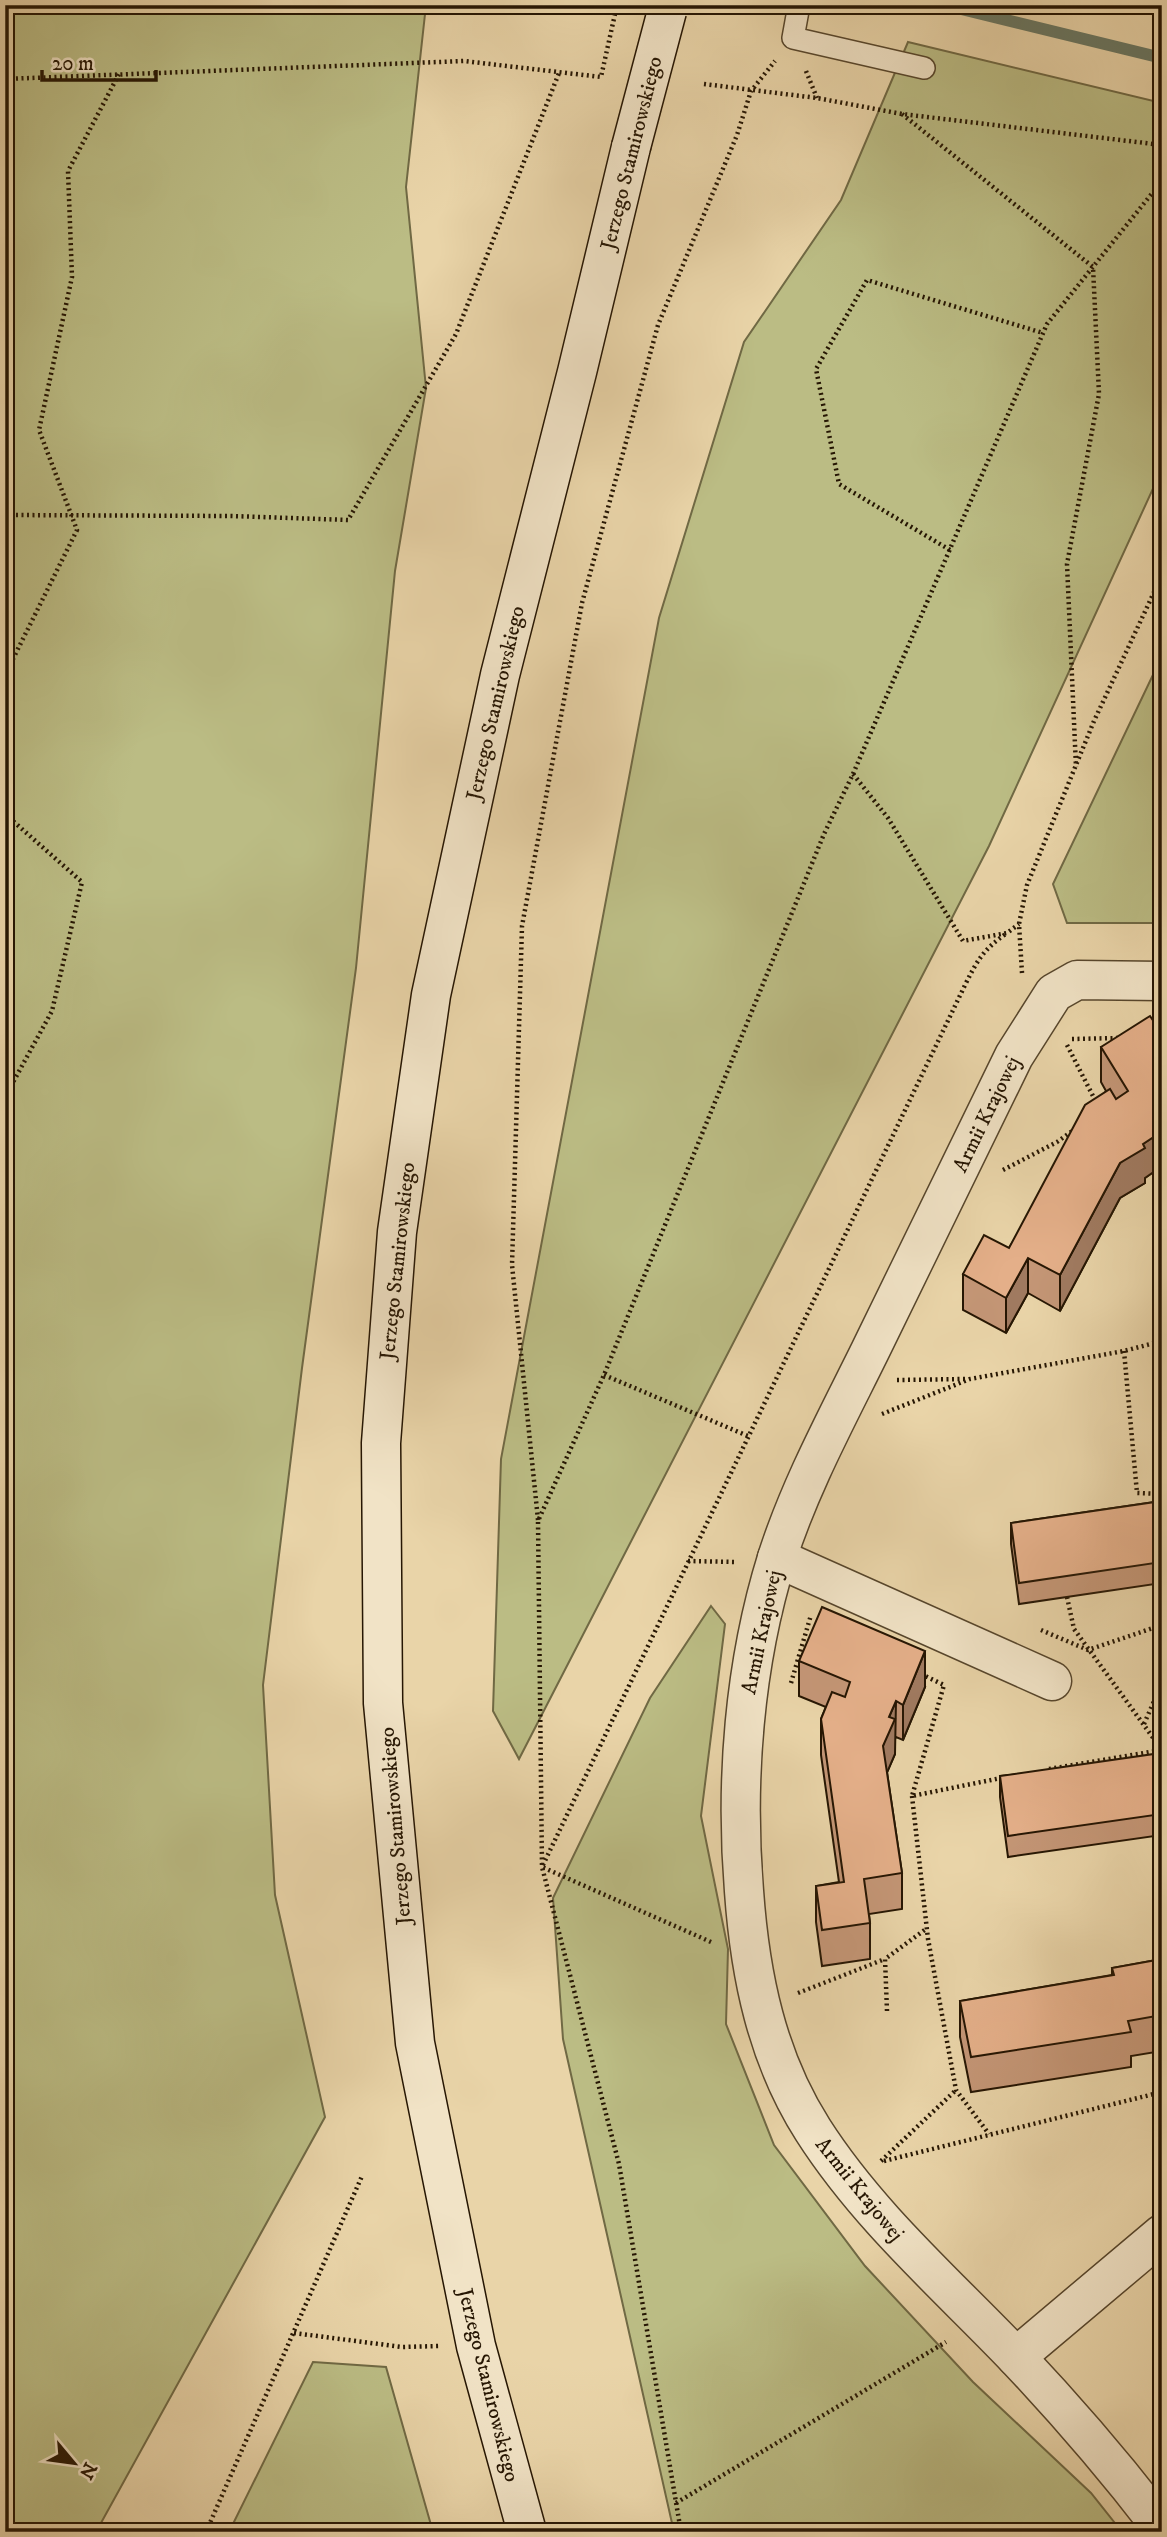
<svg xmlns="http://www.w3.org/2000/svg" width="1167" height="2537" font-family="'IM FELL DW Pica',serif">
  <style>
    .green { fill: #bbbc84; stroke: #706944; stroke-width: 2 }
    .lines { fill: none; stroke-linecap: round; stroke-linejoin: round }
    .stream { stroke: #6a7864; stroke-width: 12 }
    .lane-casing { stroke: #57462c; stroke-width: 24 }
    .street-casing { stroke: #57462c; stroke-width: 41 }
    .secondary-casing { stroke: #261603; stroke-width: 41 }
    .path { stroke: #261603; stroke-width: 4.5; stroke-dasharray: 2 3.5; stroke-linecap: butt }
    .lane { stroke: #f1e3c6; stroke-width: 21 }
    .street { stroke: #f1e3c6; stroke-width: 38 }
    .secondary { stroke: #f1e3c6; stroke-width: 38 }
    .secondary-bridge-casing { stroke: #261603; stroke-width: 41; stroke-linecap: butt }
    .secondary-bridge { stroke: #f1e3c6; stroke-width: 38 }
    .wall { fill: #c49676; stroke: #261603; stroke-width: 2 }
    .shaded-wall { fill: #a07a60; stroke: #261603; stroke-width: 2 }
    .building { fill: #e4af89; stroke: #261603; stroke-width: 2 }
    .labels { text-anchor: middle; stroke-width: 5; stroke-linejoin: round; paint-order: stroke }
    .street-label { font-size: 21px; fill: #261603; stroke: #f1e3c6 }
  </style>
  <rect width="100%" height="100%" fill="#e9d4a8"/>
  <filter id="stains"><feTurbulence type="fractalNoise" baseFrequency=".00286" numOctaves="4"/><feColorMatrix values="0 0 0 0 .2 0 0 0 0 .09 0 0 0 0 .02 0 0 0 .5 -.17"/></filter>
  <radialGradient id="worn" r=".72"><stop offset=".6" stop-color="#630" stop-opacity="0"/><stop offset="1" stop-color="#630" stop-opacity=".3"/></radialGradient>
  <g class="green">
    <polygon points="5,5 426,5 406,187 426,388 395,571 356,968 302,1368 263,1685 275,1895 325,2117 96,2532 5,2532"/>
    <polygon points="908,42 1162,103 1162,469 989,846 519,1759 493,1711 501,1459 659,618 744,342 841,200"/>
    <polygon points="1162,656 1162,923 1067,923 1053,884"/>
    <polygon points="711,1606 725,1624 701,1816 728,1949 726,2024 774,2145 865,2266 973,2382 1091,2493 1122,2532 674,2532 563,2039 553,1898 650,1698"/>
    <polygon points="313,2362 386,2367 433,2532 229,2532"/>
  </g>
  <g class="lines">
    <polyline class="stream" points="945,5 1162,58"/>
    <defs>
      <polyline id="lane" points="799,5 793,38 924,68"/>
      <g id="street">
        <path d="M 1162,981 L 1077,980 L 1054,993 L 1014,1056 C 966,1154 918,1252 870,1351 C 837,1418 800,1486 777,1558 C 744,1664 735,1781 744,1891 C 750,1976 767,2058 813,2130 C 868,2216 945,2283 1015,2356 C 1067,2411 1116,2468 1162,2528"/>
        <polyline points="777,1558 1052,1681"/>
        <polyline points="1016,2357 1162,2234"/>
      </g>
      <polyline id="secondary" points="527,2532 476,2346 415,2043 383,1703 381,1443 397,1232 431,995 500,675 577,372 631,147"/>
    </defs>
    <use href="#lane" class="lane-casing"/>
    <use href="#street" class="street-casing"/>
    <use href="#secondary" class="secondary-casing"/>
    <g class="path">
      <polyline points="806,71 817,98"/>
      <polyline points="5,79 464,61 601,77 617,5"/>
      <polyline points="704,84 817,98 902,114 1162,145"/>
      <polyline points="902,114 1093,267 1099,394 1067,564 1076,767"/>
      <polyline points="5,515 232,516 348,520 456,334 559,73"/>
      <polyline points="950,550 839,484 816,369 867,280 1043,333"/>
      <polyline points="5,680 9,667 77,530 39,430 72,277 68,171 119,74"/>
      <polyline points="853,774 1047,324 1162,181"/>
      <polyline points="5,814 82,882 52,1011 5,1097"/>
      <polyline points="1022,973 1019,924 1027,885 1094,721 1162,575"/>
      <polyline points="1072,1039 1119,1038"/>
      <polyline points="1067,1045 1095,1100 1093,1103"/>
      <polyline points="1003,1170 1057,1142 1075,1129"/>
      <polyline points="1124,1351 1137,1493 1162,1494"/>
      <polyline points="604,1375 748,1436"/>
      <polyline points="897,1380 966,1379"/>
      <polyline points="882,1414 970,1379 1124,1351 1162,1341"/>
      <polyline points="538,1520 512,1265 522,926 582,603 658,325 737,135 751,91 775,61"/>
      <polyline points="688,1561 736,1562"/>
      <polyline points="1067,1597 1074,1629 1162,1750"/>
      <polyline points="1041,1630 1088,1650 1162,1625"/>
      <polyline points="921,1674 944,1685 912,1796 1006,1777"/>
      <polyline points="791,1683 811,1615"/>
      <polyline points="1144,1724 1162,1683"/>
      <polyline points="1049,1769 1162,1750"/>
      <polyline points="912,1796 928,1939 956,2090 989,2134"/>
      <polyline points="711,1942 542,1867 538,1521 604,1375 824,834 853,774 888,818 963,941 1007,933 1019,924"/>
      <polyline points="798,1993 885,1959"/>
      <polyline points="887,2011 885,1959 926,1929"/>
      <polyline points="881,2161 956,2090"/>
      <polyline points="884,2161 1162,2092"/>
      <polyline points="294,2333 402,2347 439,2346"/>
      <polyline points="676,2503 946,2342"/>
      <polyline points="206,2532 362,2176"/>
      <path d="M 681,2532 L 619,2164 L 542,1867 L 966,983 C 978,959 984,949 1007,933"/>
    </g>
    <use href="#lane" class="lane"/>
    <use href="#street" class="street"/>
    <use href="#secondary" class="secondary"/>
    <defs>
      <polyline id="secondary-bridge" points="631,147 667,11"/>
    </defs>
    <use href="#secondary-bridge" class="secondary-bridge-casing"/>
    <use href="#secondary-bridge" class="secondary-bridge"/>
  </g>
  <g class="wall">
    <polygon points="1162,1034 1162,1174 1158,1176 1155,1171 1145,1178 1145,1183 1120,1198 1060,1311 1028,1293 1006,1333 963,1310 963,1274 1009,1248 1106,1091 1101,1082 1101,1047"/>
    <polygon points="1162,1501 1162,1583 1019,1604 1011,1544 1011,1523"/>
    <polygon points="799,1661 925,1687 903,1740 896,1737 895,1739 895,1754 887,1772 902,1873 902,1909 869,1914 870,1923 870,1959 822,1966 816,1922 816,1886 839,1882 821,1755 821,1719 826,1707 799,1696"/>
    <polygon points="1162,1761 1162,1835 1008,1857 1000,1797 1000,1776"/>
    <polygon points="1162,1959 1162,2051 1131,2056 1131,2067 971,2092 960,2037 960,2001 1112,1975 1112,1968"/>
  </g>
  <g class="shaded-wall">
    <polygon points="1155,1136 1155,1171 1145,1178 1145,1183 1120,1198 1060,1311 1060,1275 1120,1163 1143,1144"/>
    <polygon points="1162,1138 1162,1174 1158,1176 1158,1140"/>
    <polygon points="1028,1258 1028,1293 1006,1333 1006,1298"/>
    <polygon points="925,1651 925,1687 903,1740 903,1705"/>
    <polygon points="896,1701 895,1754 883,1782 883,1746 889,1717"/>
  </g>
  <g class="building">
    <polygon points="1150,1016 1162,1034 1162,1138 1158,1140 1155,1136 1143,1144 1145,1148 1120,1163 1060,1275 1028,1258 1006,1298 963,1274 984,1235 1009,1248 1085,1105 1110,1089 1116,1099 1128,1091 1101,1047"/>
    <polygon points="1162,1501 1162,1562 1019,1583 1011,1523"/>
    <polygon points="822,1607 925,1651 903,1705 896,1701 889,1717 895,1719 883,1746 902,1873 864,1879 870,1923 822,1930 816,1886 844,1882 821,1719 832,1692 845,1697 850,1682 799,1661"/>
    <polygon points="1161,1753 1162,1761 1162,1814 1008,1836 1000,1776"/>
    <polygon points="1162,1959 1162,2015 1128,2021 1131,2032 971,2057 960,2001 1114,1975 1112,1968"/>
  </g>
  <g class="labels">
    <g class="street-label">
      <text transform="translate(631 153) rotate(-76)" y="7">Jerzego Stamirowskiego</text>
      <text transform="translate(495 703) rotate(-77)" y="7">Jerzego Stamirowskiego</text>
      <text transform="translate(986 1114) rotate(-64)" y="7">Armii Krajowej</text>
      <text transform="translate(397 1261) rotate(-84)" y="7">Jerzego Stamirowskiego</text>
      <text transform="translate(761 1632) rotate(-78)" y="7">Armii Krajowej</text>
      <text transform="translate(395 1826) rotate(-95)" y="7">Jerzego Stamirowskiego</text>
      <text transform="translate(860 2189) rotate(51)" y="7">Armii Krajowej</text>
      <text transform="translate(489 2385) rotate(76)" y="7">Jerzego Stamirowskiego</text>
    </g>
  </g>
  <rect width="1167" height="2537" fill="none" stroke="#e9d4a8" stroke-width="28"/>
  <rect x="7" y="7" width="1153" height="2523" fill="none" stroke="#261603" stroke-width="3.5"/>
  <rect x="14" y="14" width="1139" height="2509" fill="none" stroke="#261603" stroke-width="2"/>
  <g transform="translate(74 2463) rotate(119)" stroke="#f1e3c6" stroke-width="5" paint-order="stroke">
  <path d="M0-5L12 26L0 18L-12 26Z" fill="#261603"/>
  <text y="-10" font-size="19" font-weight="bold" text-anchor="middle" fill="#261603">N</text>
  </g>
  <path d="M42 70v10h114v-10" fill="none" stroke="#261603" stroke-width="3.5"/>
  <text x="52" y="70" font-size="21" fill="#261603" stroke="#f1e3c6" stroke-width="5" paint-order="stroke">20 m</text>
  <rect width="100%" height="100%" filter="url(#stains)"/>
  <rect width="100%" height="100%" fill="url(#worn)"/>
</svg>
